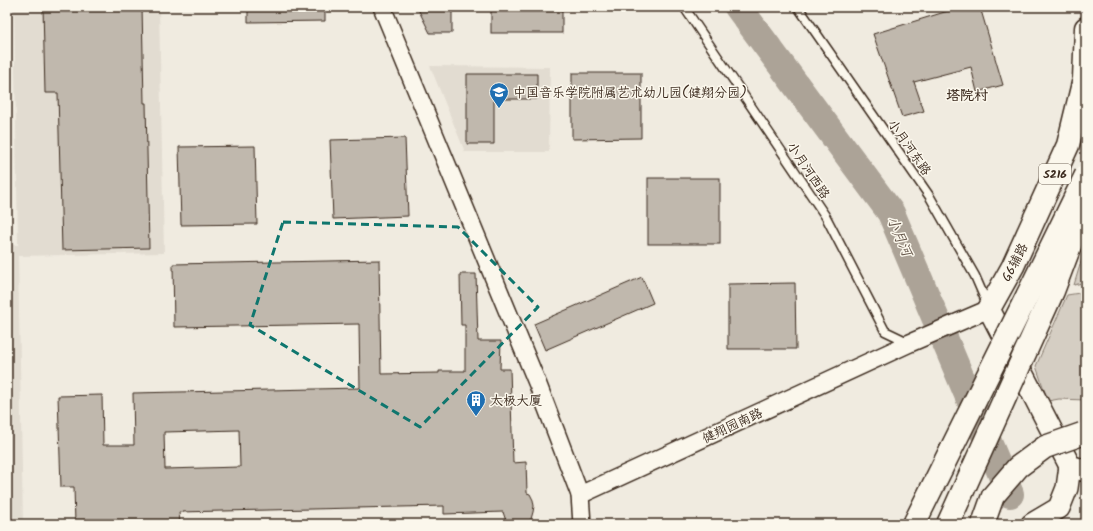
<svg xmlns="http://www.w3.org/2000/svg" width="1093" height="531" font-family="Kalam,'LXGW WenKai TC',sans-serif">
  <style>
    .built { fill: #e2dcd1 }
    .green { fill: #d5cec3; stroke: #887c70 }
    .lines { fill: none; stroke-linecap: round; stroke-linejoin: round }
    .river { stroke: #aca397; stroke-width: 28 }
    .building { fill: #c0b8ad; stroke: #3b2a1e; fill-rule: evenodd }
    .service-casing { stroke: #3b2a1e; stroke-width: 11 }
    .minor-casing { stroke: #3b2a1e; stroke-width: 20 }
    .tertiary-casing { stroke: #3b2a1e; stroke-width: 24 }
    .primary-casing { stroke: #3b2a1e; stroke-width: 25 }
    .service { stroke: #fbf7ec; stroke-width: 8 }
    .minor { stroke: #fbf7ec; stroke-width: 17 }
    .tertiary { stroke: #fbf7ec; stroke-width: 21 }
    .primary { stroke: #fbf7ec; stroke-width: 22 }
    .motorway-bridge-casing { stroke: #3b2a1e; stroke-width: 25; stroke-linecap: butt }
    .motorway-bridge { stroke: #fbf7ec; stroke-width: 22 }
    .marked { fill: none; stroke: #0f766e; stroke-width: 3; stroke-dasharray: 8 5; stroke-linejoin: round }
    .labels { text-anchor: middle; stroke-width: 3; stroke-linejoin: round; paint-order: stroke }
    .shield { fill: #fbf7ec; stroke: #75685c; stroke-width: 1 }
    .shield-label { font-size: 12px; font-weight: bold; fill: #3b2a1e }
    .poi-label { font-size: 13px; fill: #3b2a1e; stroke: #fbf7ec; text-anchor: start }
    .street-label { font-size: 13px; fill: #3b2a1e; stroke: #fbf7ec }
    .neighbourhood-label { font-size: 14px; font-weight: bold; fill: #3b2a1e; stroke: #fbf7ec }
    .water-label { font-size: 14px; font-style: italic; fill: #635448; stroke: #fbf7ec }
  </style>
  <rect width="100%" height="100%" fill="#f0ebe0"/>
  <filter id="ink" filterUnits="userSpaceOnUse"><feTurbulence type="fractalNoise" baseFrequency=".025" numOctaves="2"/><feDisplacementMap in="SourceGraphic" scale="8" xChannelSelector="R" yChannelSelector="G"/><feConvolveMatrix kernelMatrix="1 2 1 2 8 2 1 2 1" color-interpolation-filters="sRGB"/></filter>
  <g filter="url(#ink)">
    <g class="built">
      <polygon points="14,7 159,7 164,253 18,256 23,524 7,524 7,245 18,245"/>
      <polygon points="430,66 550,67 549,152 465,152"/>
    </g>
    <g class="green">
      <polygon points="1086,245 1086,282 1074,285"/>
      <polygon points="1086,292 1086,400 1059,399 1048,401 1036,366 1067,295"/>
    </g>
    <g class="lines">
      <polyline class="river" points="738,7 891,213 1010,494"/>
    </g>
    <g class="building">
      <polygon points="43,7 142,7 144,103 146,103 149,248 62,250 58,93 45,93"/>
      <polygon points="248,7 325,7 325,21 248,22"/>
      <polygon points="417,7 452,7 452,33 430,33"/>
      <rect x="491" y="7" width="71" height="26"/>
      <polygon points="961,7 980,7 1003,85 977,92 971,67 914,82 924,111 902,117 873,34"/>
      <polygon points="572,73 641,73 641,138 572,139"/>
      <polygon points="467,74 537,74 537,99 494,99 494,144 467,144"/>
      <polygon points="405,138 408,216 333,219 330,140"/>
      <polygon points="255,146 257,224 181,225 179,147"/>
      <rect x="648" y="178" width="72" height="66"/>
      <path d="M 379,260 L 381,374 L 439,373 L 439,371 L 465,371 L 465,325 L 461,325 L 460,274 L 476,274 L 478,341 L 501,341 L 500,369 L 510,369 L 513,463 L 526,462 L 527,493 L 530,494 L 533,500 L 534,506 L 533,512 L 531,519 L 526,524 L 509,524 L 506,521 L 503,512 L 444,514 L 444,506 L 179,512 L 180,524 L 75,524 L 74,487 L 61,487 L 58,396 L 102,395 L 103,445 L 134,445 L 133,393 L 360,388 L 359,324 L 174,327 L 173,264 ZM 239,430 L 240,467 L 165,469 L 164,432 Z"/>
      <polygon points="642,277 653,303 545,350 534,324"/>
      <polygon points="795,283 796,349 728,349 728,284"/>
    </g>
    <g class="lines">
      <defs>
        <g id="service">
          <polyline points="684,7 826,217 885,331 910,343"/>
          <polyline points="798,7 930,197 975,276 988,306"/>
        </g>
        <g id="minor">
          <polyline points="382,7 538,385 580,495 582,524"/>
          <polyline points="580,495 910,343 989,309"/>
        </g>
        <g id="tertiary">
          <polyline points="989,309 1070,466 1086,471"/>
          <polyline points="1032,524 1059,508 1067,488 1070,466"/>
        </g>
        <polyline id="primary" points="989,309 1013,266 1068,145 1084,79 1086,28"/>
      </defs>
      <use href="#service" class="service-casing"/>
      <use href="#minor" class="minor-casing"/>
      <use href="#tertiary" class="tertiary-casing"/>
      <use href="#primary" class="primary-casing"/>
      <use href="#service" class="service"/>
      <use href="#minor" class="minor"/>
      <use href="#tertiary" class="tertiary"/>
      <use href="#primary" class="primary"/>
      <defs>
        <g id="motorway-bridge">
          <polyline points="914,524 1033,284 1086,175"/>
          <polyline points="948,524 1053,291 1081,217 1086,200"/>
          <polyline points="983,524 993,496 1018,467 1045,447 1082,434"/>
        </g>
      </defs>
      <use href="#motorway-bridge" class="motorway-bridge-casing"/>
      <use href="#motorway-bridge" class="motorway-bridge"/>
    </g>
  </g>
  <path class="marked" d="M 283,222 L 458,227 L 538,307 L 420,427 L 250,325 Z"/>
  <defs>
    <symbol id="school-pin" viewBox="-11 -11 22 30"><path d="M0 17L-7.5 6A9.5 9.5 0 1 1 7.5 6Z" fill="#1f6fb2" stroke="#fbf7ec"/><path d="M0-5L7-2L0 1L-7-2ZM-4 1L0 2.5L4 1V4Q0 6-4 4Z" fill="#fff"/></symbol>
    <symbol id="building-pin" viewBox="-11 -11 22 30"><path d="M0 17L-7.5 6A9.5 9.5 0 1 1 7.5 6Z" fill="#1f6fb2" stroke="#fbf7ec"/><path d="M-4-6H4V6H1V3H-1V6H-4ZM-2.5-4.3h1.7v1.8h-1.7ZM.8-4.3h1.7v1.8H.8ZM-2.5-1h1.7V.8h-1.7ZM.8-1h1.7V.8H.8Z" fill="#fff"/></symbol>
  </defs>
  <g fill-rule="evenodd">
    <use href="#school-pin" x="488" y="81" width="22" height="30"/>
    <use href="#building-pin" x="465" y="389" width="22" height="30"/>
  </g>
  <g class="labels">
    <rect class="shield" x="1039" y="164" width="32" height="20" rx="3"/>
    <g class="shield-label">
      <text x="1055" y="178">S216</text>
    </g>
    <g class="poi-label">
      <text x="513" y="97">中国音乐学院附属艺术幼儿园(健翔分园)</text>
      <text x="490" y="405">太极大厦</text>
    </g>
    <g class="street-label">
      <text transform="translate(910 147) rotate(55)" y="5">小月河东路</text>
      <text transform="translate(809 170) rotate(56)" y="5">小月河西路</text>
      <text transform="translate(1014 262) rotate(-63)" y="5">G6辅路</text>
      <text transform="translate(732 425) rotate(-25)" y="5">健翔园南路</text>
    </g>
    <g class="neighbourhood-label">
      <text x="967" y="100">塔院村</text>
    </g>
    <g class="water-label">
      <text transform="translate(900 236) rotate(66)" y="5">小月河</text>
    </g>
  </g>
  <rect width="1093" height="531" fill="none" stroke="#fbf7ec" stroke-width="24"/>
  <rect x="12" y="12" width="1069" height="507" fill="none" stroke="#3b2a1e" stroke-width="1.5" filter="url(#ink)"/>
</svg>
